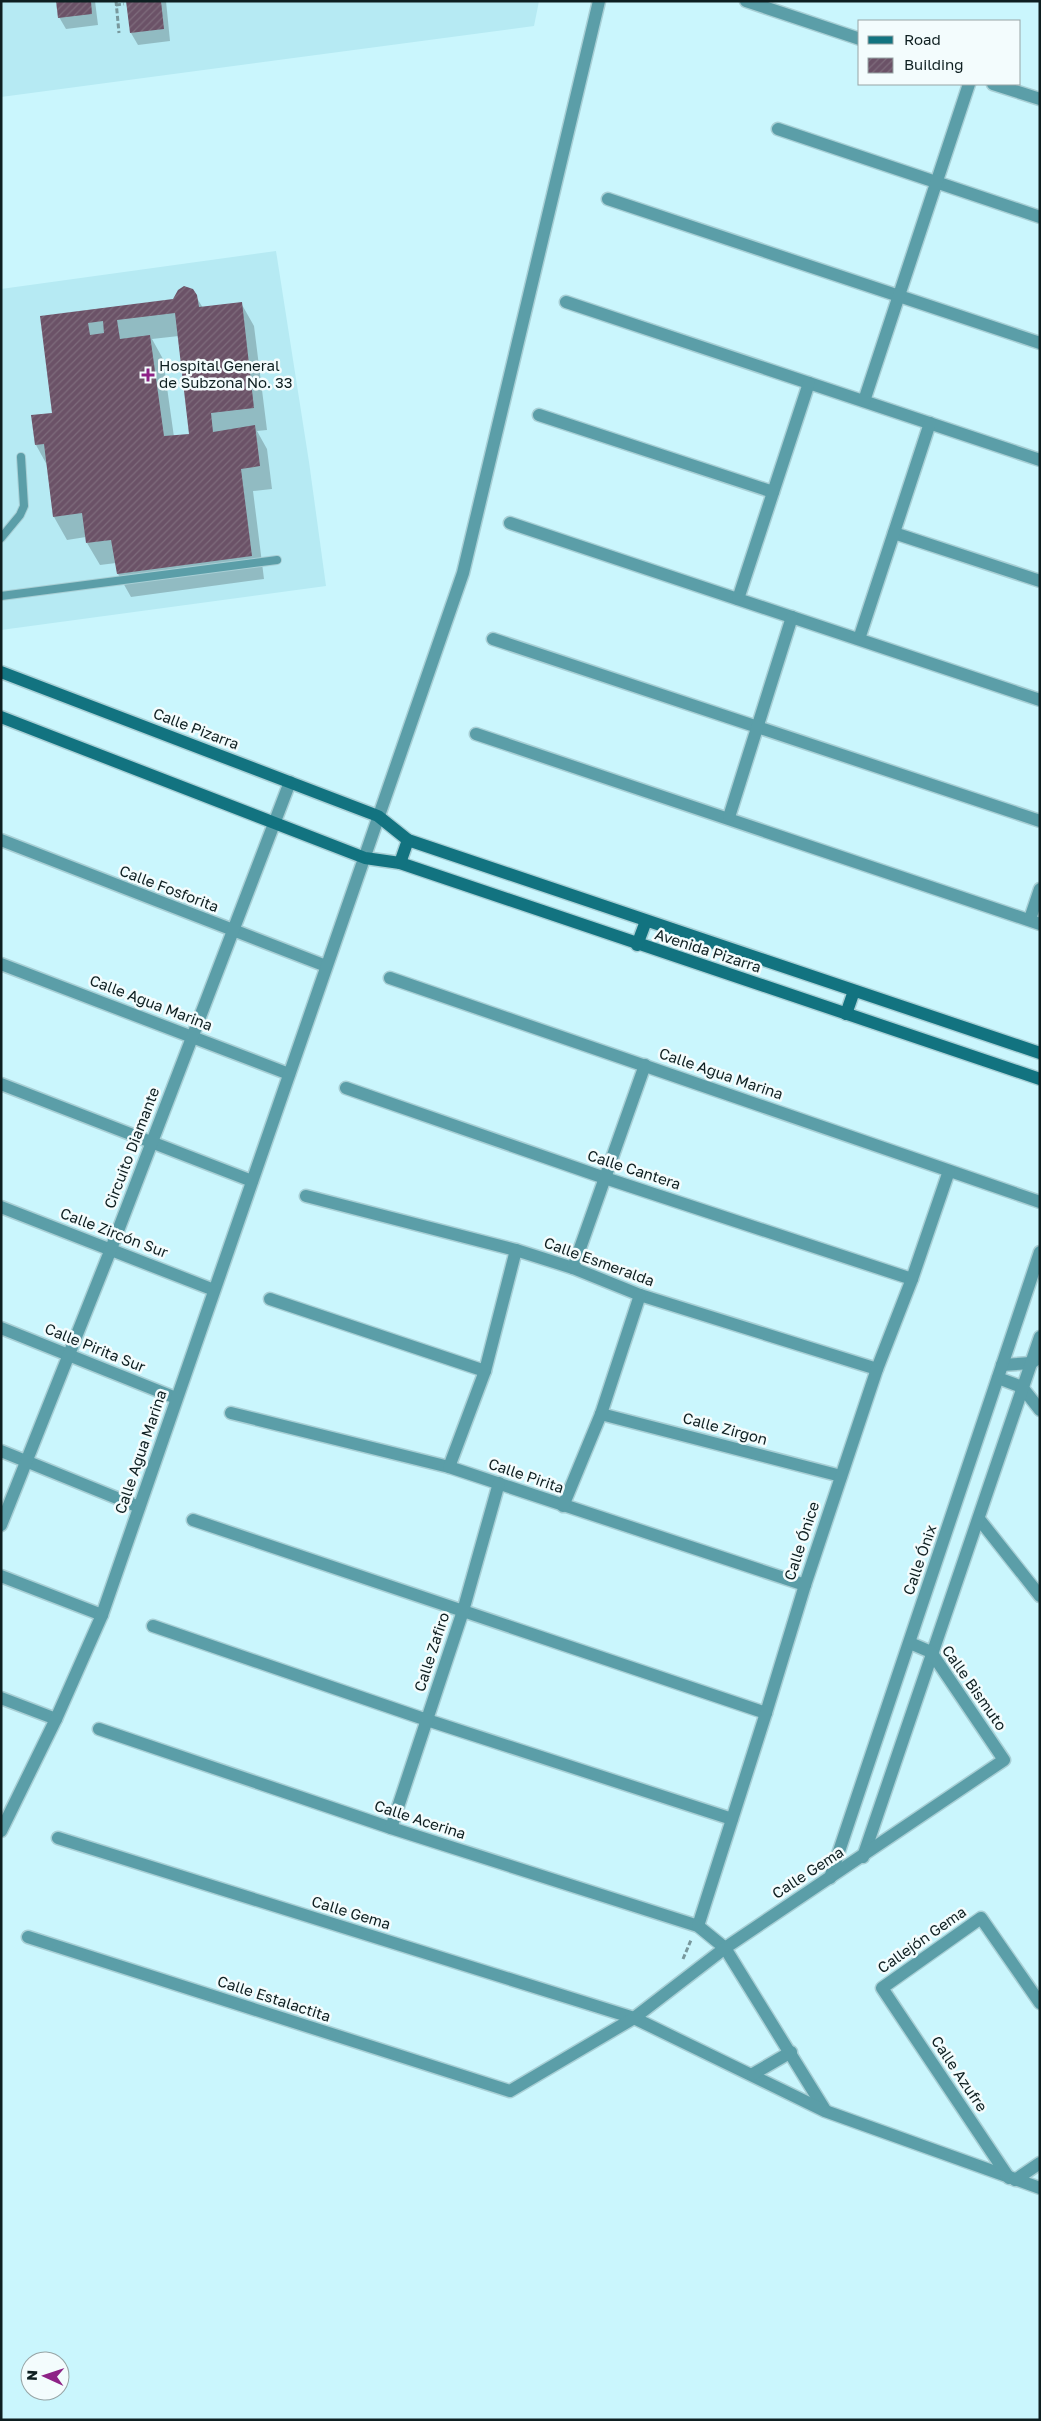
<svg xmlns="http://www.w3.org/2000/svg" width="1041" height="2421" font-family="'Golos Text',sans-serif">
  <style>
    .built { fill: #b6eaf3 }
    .shadow { fill: #0003; fill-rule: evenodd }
    .building { fill: url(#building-hatch); fill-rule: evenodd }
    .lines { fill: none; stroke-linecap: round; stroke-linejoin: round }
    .lane-casing { stroke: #a8cfd5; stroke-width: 10 }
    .street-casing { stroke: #a8cfd5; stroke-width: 15 }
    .secondary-casing { stroke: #a8cfd5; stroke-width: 15 }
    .path { stroke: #78989d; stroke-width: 3; stroke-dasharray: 5 2.5; stroke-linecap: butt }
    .lane { stroke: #5b9ea8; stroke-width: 8 }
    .street { stroke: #5b9ea8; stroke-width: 12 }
    .secondary { stroke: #127380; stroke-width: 12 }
    .poi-dot { fill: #8d2286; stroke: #f3fcfd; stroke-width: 2 }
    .labels { text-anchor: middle; stroke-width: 5; stroke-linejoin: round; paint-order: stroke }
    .poi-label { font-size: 15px; fill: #0e1f21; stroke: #f3fcfd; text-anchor: start }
    .street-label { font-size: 15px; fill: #0e1f21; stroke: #f3fcfd }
  </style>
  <defs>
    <pattern id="building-hatch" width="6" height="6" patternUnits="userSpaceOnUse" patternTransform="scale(1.25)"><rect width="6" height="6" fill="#6b5267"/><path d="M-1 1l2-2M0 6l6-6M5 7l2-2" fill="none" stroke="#7e6c7c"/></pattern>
  </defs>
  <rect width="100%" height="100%" fill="#caf6fd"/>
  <g class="built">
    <polygon points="1,1 539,1 534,26 1,97"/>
    <polygon points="276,251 309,462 326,586 1,630 1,289"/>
  </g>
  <g class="shadow">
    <polygon points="57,1 95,1 98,25 66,29 59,17"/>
    <polygon points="127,1 166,1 170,41 138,45 131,33"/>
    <path d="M 192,290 L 203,308 L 241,303 L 254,326 L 267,430 L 257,431 L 267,449 L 272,489 L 253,491 L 264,579 L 131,597 L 118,574 L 116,563 L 100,565 L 87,543 L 86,537 L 67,540 L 54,517 L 47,465 L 36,445 L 53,414 L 41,317 L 174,300 ZM 179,336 L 190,436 L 174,437 L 163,359 L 152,339 Z"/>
  </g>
  <g class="building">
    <polygon points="56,1 91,1 92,14 58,18"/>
    <polygon points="126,1 161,1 164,29 130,33"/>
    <path d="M 184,286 L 193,289 L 197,295 L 199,307 L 242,302 L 254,408 L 211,413 L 213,432 L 255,425 L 260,466 L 241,469 L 252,556 L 117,574 L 111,540 L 86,543 L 82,513 L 53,517 L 44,444 L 35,445 L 31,415 L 52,413 L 40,316 L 173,299 L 178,290 ZM 175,313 L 189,434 L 164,436 L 150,335 L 120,339 L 117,320 ZM 103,321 L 104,333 L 90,335 L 88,323 Z"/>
  </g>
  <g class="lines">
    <defs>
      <g id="lane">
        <polyline points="1,538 20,515 24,506 21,457"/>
        <polyline points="1,596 277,560"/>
      </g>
      <g id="street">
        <polyline points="746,1 860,39"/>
        <polyline points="993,84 1040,99"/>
        <polyline points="778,129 1040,217"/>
        <polyline points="608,199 1040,343"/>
        <polyline points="566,302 1040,460"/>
        <polyline points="864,401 969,84"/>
        <polyline points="539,415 773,492"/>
        <polyline points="510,523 1040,700"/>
        <polyline points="894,533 1040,581"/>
        <polyline points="738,599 809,383"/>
        <polyline points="493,639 1040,821"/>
        <polyline points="859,639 930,423"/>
        <polyline points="476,734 1040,924"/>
        <polyline points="729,817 792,617"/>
        <polyline points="1,840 326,966"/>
        <polyline points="1030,919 1040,889"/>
        <polyline points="1,964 289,1074"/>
        <polyline points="390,978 1040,1202"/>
        <polyline points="1,1084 252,1181"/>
        <polyline points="346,1088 605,1178 912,1279"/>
        <polyline points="306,1196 516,1250 573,1268 640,1295 877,1369"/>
        <polyline points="1,1207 214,1290"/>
        <polyline points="573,1268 645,1065"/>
        <polyline points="270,1299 485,1371"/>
        <polyline points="1,1328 176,1398"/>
        <polyline points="1002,1365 1031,1363 1038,1358"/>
        <polyline points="998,1378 1022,1387 1040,1410"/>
        <polyline points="231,1413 449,1467 805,1585"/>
        <polyline points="601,1414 841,1476"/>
        <polyline points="1,1451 139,1507"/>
        <polyline points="449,1467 485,1371 516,1250"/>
        <polyline points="563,1506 601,1414 640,1295"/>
        <polyline points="979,1519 1040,1596"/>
        <polyline points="193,1520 766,1713"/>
        <polyline points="1,1525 111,1249 290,782"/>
        <polyline points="1,1576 102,1615"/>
        <polyline points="153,1626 427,1720 732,1819"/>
        <polyline points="1,1698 56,1719"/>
        <polyline points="99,1729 391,1828 698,1926 725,1948 825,2110"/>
        <polyline points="391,1828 463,1611 499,1483"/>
        <polyline points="1,1831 56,1719 102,1615 463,573 599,1"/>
        <polyline points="58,1838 634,2018 825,2111 1040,2188"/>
        <polyline points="863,1857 1040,1337"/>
        <polyline points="830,1878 1040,1252"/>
        <polyline points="698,1926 766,1713 805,1585 877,1369 912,1279 949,1171"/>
        <polyline points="28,1937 510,2091 634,2018 725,1948 1004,1760 931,1652 910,1643"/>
        <polyline points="753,2074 791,2052"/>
        <polyline points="1009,2178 882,1988 981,1918 1040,2003"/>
        <polyline points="1015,2180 1040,2163"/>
      </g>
      <g id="secondary">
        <polyline points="1,672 378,816 408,840 1040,1053"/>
        <polyline points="1,717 365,858 400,863 1040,1079"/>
        <polyline points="400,863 408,840"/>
        <polyline points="637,945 646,921"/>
        <polyline points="846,1014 854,991"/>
      </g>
    </defs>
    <use href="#lane" class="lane-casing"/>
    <use href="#street" class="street-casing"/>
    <use href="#secondary" class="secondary-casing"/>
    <g class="path">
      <polyline points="116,1 119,33"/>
      <polyline points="116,5 124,4"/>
      <polyline points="683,1959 691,1940"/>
    </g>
    <use href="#lane" class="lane"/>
    <use href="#street" class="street"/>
    <use href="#secondary" class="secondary"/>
  </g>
  <path class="poi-dot" d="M145.5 367.5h5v5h5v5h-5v5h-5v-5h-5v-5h5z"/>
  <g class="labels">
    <g class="poi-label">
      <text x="159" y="371">Hospital General<tspan x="159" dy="17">de Subzona No. 33</tspan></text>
    </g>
    <g class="street-label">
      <text transform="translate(196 729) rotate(21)" y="5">Calle Pizarra</text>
      <text transform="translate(169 889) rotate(21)" y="5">Calle Fosforita</text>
      <text transform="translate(708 951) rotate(18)" y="5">Avenida Pizarra</text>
      <text transform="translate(151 1003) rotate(21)" y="5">Calle Agua Marina</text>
      <text transform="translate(721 1074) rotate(19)" y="5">Calle Agua Marina</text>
      <text transform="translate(132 1148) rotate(-69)" y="5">Circuito Diamante</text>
      <text transform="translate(634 1170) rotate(18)" y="5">Calle Cantera</text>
      <text transform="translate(114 1233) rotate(21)" y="5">Calle Zircón Sur</text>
      <text transform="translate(599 1262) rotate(20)" y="5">Calle Esmeralda</text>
      <text transform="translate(95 1348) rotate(22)" y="5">Calle Pirita Sur</text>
      <text transform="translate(725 1429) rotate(15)" y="5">Calle Zirgon</text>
      <text transform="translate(141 1452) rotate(-71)" y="5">Calle Agua Marina</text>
      <text transform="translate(526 1476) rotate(19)" y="5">Calle Pirita</text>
      <text transform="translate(802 1541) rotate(-72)" y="5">Calle Ónice</text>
      <text transform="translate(920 1560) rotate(-71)" y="5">Calle Ónix</text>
      <text transform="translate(432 1652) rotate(-72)" y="5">Calle Zafiro</text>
      <text transform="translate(974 1688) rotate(55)" y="5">Calle Bismuto</text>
      <text transform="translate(420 1820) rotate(18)" y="5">Calle Acerina</text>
      <text transform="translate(808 1873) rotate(-33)" y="5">Calle Gema</text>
      <text transform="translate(351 1913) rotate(17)" y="5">Calle Gema</text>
      <text transform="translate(922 1940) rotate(-35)" y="5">Callejón Gema</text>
      <text transform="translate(274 1999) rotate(18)" y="5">Calle Estalactita</text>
      <text transform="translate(959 2074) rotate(56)" y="5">Calle Azufre</text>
    </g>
  </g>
  <rect width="1041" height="2421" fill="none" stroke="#0e1f21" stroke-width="5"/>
  <rect x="858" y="20" width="162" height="65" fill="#f3fcfd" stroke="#97a4a5"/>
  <rect x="868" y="36" width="25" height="8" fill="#127380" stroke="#97a4a5"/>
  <text x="904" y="45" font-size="15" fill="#0e1f21">Road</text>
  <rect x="868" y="58" width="25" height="15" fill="url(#building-hatch)" stroke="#97a4a5"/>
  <text x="904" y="70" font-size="15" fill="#0e1f21">Building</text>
  <g transform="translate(45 2376) rotate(273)"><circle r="24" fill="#f3fcfd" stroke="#97a4a5"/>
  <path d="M0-4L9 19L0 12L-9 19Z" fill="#8d2286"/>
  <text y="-8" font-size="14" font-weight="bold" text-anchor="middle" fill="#0e1f21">N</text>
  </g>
</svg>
